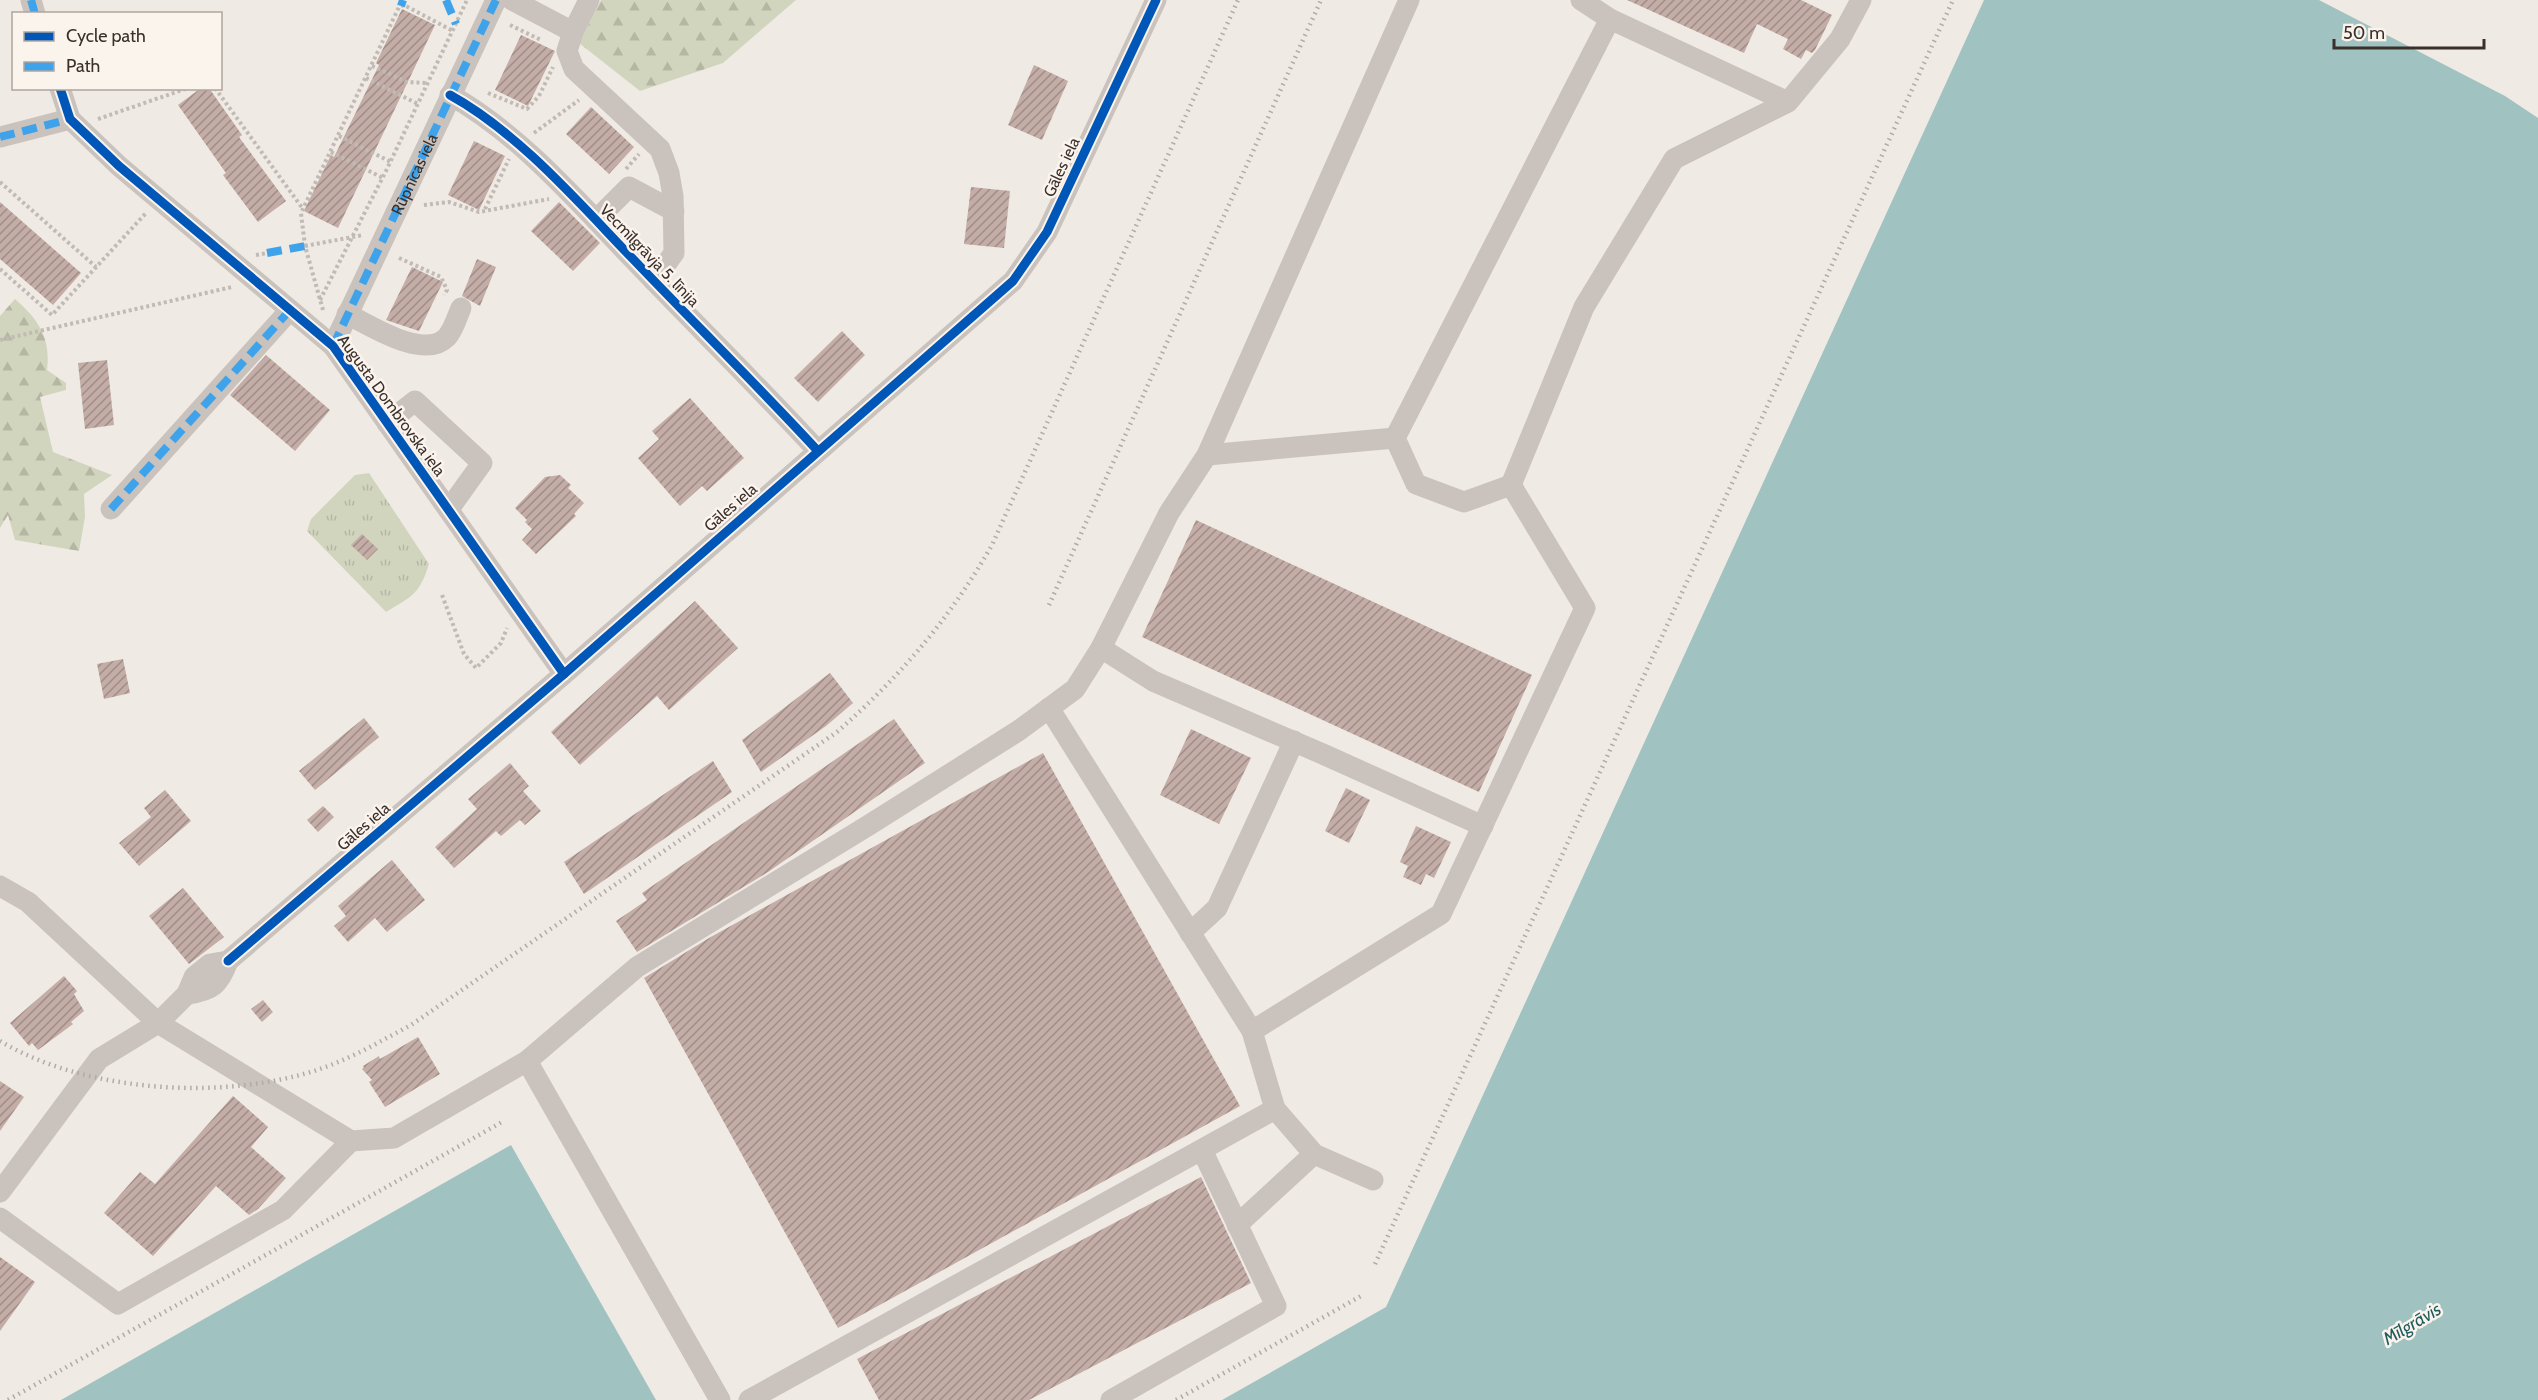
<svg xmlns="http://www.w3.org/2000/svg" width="2538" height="1400" font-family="Cabin,sans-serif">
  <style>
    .grass { fill: url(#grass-tufts) }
    .forest { fill: url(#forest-firs) }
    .water { fill: #a0c3c1 }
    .building { fill: url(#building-hatch) }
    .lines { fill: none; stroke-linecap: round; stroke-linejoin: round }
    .path { stroke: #c2bab5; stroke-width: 4; stroke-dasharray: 3 3; stroke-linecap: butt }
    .minor { stroke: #c9c2bd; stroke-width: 21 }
    .rail { stroke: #b1aba8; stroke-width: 4.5; stroke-dasharray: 1.5 4.5; stroke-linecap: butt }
    .quiet { stroke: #3fa3eb; stroke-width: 8; stroke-dasharray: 15 8; stroke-linecap: butt }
    .cycleway-casing { stroke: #fbf4ed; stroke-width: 13 }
    .cycleway { stroke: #0057b8; stroke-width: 9 }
    .labels { text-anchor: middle; stroke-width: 5; stroke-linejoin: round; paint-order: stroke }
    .street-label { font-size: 16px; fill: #3b2f2b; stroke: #fbf4ed }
    .water-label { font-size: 18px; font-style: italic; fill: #1f5c5e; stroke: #fbf4ed }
  </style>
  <defs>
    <pattern id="grass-tufts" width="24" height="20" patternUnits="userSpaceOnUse" patternTransform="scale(1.5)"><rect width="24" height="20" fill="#d2d5be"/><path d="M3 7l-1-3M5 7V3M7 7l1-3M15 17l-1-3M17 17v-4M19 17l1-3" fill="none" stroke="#b5b7a3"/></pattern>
    <pattern id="forest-firs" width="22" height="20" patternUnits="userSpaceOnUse" patternTransform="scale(1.5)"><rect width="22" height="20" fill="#d2d5be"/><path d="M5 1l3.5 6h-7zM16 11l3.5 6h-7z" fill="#b5b7a3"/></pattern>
    <pattern id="building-hatch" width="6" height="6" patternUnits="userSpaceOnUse" patternTransform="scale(1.5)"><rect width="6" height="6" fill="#c3ada6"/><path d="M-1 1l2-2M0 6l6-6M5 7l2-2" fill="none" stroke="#a08d87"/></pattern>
  </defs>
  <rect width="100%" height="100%" fill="#f0eae4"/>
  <path class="grass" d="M 369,473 L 429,564 C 420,594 411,597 386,612 L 307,531 L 311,519 L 355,475 Z"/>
  <g class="forest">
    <polygon points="601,0 796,0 723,63 640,91 579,43"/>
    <path d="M 15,299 C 39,320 51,338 47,370 L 66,383 L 66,390 L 40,397 L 53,452 L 112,475 L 84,494 L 85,517 L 79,551 L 15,540 L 8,515 L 0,528 L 0,316 Z"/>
  </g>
  <g class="water">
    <polygon points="1984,0 2319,0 2505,96 2538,118 2538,1400 1222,1400 1386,1307"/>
    <polygon points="511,1145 656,1400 61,1400"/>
  </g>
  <g class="building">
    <polygon points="1627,0 1801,0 1832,15 1815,50 1812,53 1806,50 1801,59 1783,49 1788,39 1757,24 1744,53"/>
    <polygon points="402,9 435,25 338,228 304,211 331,155 334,157 379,65 376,63"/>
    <polygon points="521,35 555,51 528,106 495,90"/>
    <polygon points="1034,65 1068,81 1042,140 1008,125"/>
    <polygon points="201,88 209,88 242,135 239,137 286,201 258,222 223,175 226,173 178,105"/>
    <polygon points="591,107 634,147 609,174 566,134"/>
    <polygon points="474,141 505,156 479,210 448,195"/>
    <polygon points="971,187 1010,191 1004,248 964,244"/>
    <polygon points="0,202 81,273 53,305 0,259"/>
    <polygon points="559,202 600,243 573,271 531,231"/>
    <polygon points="477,259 496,267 480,306 462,296"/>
    <polygon points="412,267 443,282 419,331 386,320"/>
    <polygon points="842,331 865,355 818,402 794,378"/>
    <polygon points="266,355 330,410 295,451 230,395"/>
    <polygon points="107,360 114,425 85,429 78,363"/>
    <polygon points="690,398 744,458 707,491 702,486 680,506 638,458 659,439 652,431"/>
    <polygon points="560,475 571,485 568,488 584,503 574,514 576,516 536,554 522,540 532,529 525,522 527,520 515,508 545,477"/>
    <polygon points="1196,520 1532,675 1479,792 1142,637"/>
    <polygon points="362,534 378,549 367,560 351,545"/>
    <polygon points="695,601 738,648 669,710 657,696 580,765 551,732"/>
    <polygon points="123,659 130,693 104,699 97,664"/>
    <polygon points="830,673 853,703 826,726 761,772 742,740"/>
    <polygon points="364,718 379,737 315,790 299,771"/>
    <polygon points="894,719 925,763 768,872 637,952 616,921 647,900 642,893"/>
    <polygon points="1191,729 1251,758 1219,824 1160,795"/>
    <polygon points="1043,753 1240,1106 838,1328 644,978 709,938"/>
    <polygon points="713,761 732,792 584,894 564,862"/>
    <polygon points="510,763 529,786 523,791 541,811 525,825 520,820 501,836 496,831 454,868 435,847 477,809 468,799"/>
    <polygon points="1346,788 1370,800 1349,843 1325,831"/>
    <polygon points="165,790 191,821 139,866 119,843 151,817 144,808"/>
    <polygon points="323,806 334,817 318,832 307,820"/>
    <polygon points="1416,826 1451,842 1434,878 1426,874 1421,885 1403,877 1408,866 1400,862"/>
    <polygon points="392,860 425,900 387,932 375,918 348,942 334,926 346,916 338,906"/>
    <polygon points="183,888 224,937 189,964 149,916"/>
    <polygon points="64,976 77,991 74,994 84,1011 71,1022 73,1024 38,1050 32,1043 29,1046 10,1023"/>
    <polygon points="263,1000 273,1012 262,1022 251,1009"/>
    <polygon points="418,1037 440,1074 385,1107 369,1082 372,1080 362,1069 364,1068 363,1066 379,1056 380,1059"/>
    <polygon points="0,1081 24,1097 0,1131"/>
    <polygon points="233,1096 268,1127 251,1147 286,1178 258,1209 249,1215 216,1186 153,1256 104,1213 140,1172 155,1184"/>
    <polygon points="1201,1177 1251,1283 1029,1400 879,1400 857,1359"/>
    <polygon points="0,1257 35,1282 0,1331"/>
  </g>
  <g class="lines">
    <g class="path">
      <polyline points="510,25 541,40"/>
      <polyline points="372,66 407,82 427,83"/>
      <polyline points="366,78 418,104"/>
      <polyline points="215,88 303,209"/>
      <polyline points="488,93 527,109 539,96 553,67"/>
      <polyline points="98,119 188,88"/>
      <polyline points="534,133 579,100"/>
      <polyline points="339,136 391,162"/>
      <polyline points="331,152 383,178"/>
      <polyline points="626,169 639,154"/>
      <polyline points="0,182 96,267"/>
      <polyline points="424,205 449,202 479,212 549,199"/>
      <polyline points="485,209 509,159"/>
      <polyline points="305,246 363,235"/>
      <polyline points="256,255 267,253"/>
      <polyline points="399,258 441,277 447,290 444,295"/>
      <polyline points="0,269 52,315 146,213"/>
      <polyline points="320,300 386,171 467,0"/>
      <polyline points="323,310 305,246 301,213 399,7 404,5 453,31"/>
      <polyline points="0,340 232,287"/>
      <polyline points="442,595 464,654 476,668 501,643 507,628"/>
    </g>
    <g class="minor">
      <polyline points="31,0 35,14"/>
      <polyline points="512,0 573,32"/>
      <polyline points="589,0 573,32 567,51 574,69 660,149 669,173 673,196 674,253 654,281"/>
      <polyline points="1581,0 1610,19"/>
      <polyline points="60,88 70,119 119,166 333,346 564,674"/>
      <path d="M 450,95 C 519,133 579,203 633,259 C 694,323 757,385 817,450"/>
      <polyline points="1788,102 1610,19 1395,438 1416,484 1464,502 1511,485 1584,307 1674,159 1788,102 1840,39 1861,0"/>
      <polyline points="0,137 70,119"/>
      <polyline points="596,220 629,187 674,211"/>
      <path d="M 347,314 C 370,325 424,361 447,337 C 454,329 457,317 461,308"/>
      <path id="s1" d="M 333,346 L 496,0"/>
      <polyline points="387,423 415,401 482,463 449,509"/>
      <polyline points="1207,455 1395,438"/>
      <polyline points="111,509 290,310"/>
      <polyline points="1101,648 1153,681 1325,755 1483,826"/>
      <polyline points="1049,708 1252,1031"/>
      <polyline points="0,886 28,902 158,1023 187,994 194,977 210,964 228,961"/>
      <polyline points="1190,933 1217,908 1294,741"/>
      <polyline points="228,961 564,674 1013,281 1047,232 1156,0"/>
      <path d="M 187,994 C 212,991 219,985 228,961"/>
      <polyline points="527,1061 637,967 869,825 1018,731 1075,689 1101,648 1169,513 1207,455 1409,0"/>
      <polyline points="1275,1109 1314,1154 1373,1180"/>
      <polyline points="0,1192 99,1059 158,1023 351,1141 394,1138 527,1061 720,1400"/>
      <polyline points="0,1218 118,1304 283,1210 351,1141"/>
      <polyline points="1237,1225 1314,1154"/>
      <polyline points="749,1400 1275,1109 1252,1031 1441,914 1585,608 1511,485"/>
      <polyline points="1111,1400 1276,1306 1202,1150"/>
    </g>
    <g class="rail">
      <polyline points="1049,605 1321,0"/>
      <path d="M 0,1041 C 87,1093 225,1101 320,1069 C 352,1058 381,1041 411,1025 L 837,732 C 900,677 951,617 992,545 L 1238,0"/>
      <polyline points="1375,1264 1953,0"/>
      <polyline points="8,1400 502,1122"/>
      <polyline points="1176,1400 1361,1296"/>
    </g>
    <g class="quiet">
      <polyline points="31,0 35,14"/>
      <polyline points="446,0 456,24"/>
      <polyline points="401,6 403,0"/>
      <polyline points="0,137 70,119"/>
      <polyline points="267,253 305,246"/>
      <polyline points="333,346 496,0"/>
      <polyline points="111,509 290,310"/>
    </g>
    <defs>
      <g id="cycleway">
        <polyline points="60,88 70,119 119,166 333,346 564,674"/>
        <path d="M 450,95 C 519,133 579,203 633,259 C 694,323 757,385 817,450"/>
        <polyline points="228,961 564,674 1013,281 1047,232 1156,0"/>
      </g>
    </defs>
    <use href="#cycleway" class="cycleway-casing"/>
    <use href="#cycleway" class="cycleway"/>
  </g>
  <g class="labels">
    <g class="street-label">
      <text transform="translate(1061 167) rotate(-65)" y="6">Gāles iela</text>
      <text dy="6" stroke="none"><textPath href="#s1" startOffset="190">Rūpnīcas iela</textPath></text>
      <text transform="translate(650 255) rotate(46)" y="6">Vecmīlgrāvja 5. līnija</text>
      <text transform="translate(392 405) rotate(54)" y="6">Augusta Dombrovska iela</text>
      <text transform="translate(730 507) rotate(-41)" y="6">Gāles iela</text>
      <text transform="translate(363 826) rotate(-41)" y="6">Gāles iela</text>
    </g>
    <g class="water-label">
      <text transform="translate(2412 1324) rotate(-31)" y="6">Mīlgrāvis</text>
    </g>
  </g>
  <rect x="12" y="12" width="210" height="78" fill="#fbf4ed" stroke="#aea59f" stroke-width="1.5"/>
  <rect x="24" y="32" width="30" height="9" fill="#0057b8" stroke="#aea59f" stroke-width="1.5"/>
  <text x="66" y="42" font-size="18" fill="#3b2f2b">Cycle path</text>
  <rect x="24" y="62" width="30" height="9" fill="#3fa3eb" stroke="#aea59f" stroke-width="1.5"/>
  <text x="66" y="72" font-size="18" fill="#3b2f2b">Path</text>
  <path d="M2334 39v9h150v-9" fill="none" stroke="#3b2f2b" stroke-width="3"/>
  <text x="2343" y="39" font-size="18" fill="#3b2f2b" stroke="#fbf4ed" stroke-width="4.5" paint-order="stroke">50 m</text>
</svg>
